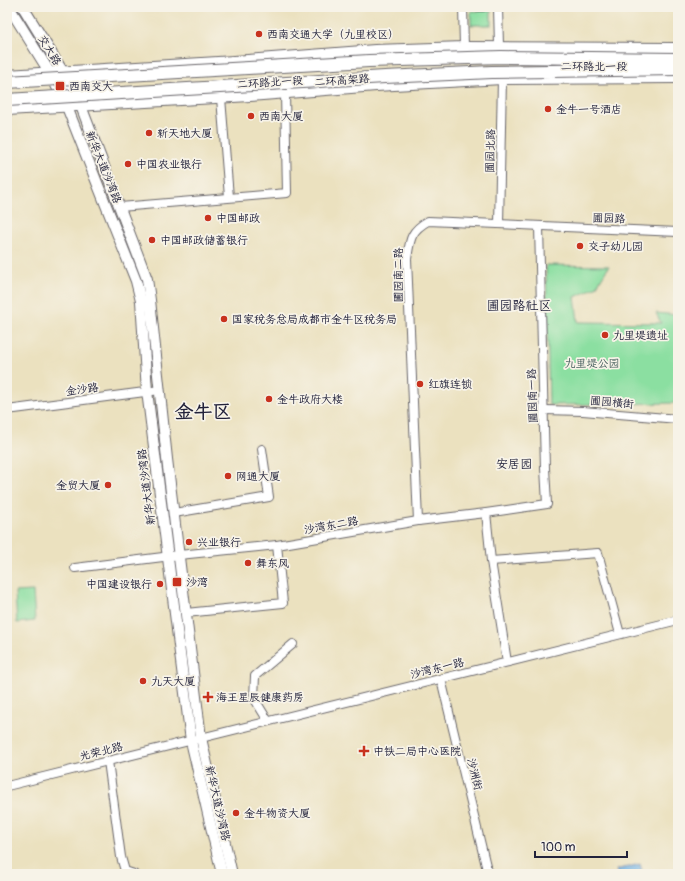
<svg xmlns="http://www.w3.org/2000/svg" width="685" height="881" font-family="Pangolin,'LXGW WenKai TC',sans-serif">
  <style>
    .green { fill: #8bdfa1; stroke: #56806e }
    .water { fill: #6fb0e3; stroke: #48698f }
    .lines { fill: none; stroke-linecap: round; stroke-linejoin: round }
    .minor-casing { stroke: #686569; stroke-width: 10 }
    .major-casing { stroke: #686569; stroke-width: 12 }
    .minor { stroke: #fff; stroke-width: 8 }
    .major { stroke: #fff; stroke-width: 10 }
    .highway-bridge-casing { stroke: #686569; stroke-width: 14; stroke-linecap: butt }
    .highway-bridge { stroke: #fff; stroke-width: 12 }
    .poi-dot { fill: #c8321e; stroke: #f7f3e8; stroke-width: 1.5 }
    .labels { text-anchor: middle; stroke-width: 3.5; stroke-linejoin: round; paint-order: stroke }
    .poi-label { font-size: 11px; fill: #22223b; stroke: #f7f3e8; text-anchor: start }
    .street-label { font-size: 11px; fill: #22223b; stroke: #f7f3e8 }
    .park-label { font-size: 11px; fill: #425b5a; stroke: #f7f3e8 }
    .neighbourhood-label { font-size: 12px; fill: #22223b; stroke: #f7f3e8 }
    .quarter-label { font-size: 13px; fill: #22223b; stroke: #f7f3e8 }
    .town-label { font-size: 19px; font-weight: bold; fill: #22223b; stroke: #f7f3e8 }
  </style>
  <rect width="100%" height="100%" fill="#f7f3e8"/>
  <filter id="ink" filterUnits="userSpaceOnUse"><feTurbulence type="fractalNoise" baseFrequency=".025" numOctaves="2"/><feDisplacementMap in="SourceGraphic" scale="8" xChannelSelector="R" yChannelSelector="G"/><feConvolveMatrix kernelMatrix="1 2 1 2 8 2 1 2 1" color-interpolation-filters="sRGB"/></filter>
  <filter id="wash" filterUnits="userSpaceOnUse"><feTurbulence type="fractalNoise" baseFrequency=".012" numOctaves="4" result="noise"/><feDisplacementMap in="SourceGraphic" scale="16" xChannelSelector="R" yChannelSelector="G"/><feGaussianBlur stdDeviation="0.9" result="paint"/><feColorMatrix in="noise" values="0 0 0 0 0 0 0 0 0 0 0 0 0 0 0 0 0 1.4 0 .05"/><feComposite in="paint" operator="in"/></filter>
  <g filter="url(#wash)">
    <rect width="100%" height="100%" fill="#ebe1bf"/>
    <g class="green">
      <rect x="471" y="11" width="20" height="14"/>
      <polygon points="546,265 609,266 596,287 575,297 578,322 661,323 656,313 678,315 678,403 549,405"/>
      <polygon points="33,591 35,621 17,623 15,592"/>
    </g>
    <polygon class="water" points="640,864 643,874 618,874 616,870"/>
  </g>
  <g filter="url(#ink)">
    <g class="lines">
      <defs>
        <g id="minor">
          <polyline points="463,7 464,47"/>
          <polyline points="478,7 483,7"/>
          <polyline points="498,7 499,46"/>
          <polyline points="221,98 229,197"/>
          <polyline points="120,207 287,193 285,93"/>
          <polyline points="499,224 502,79"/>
          <polyline points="7,410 160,390"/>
          <polyline points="544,410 583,411 678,419"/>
          <polyline points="174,513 269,497 262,449"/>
          <polyline points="486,513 491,561 507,662"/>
          <path d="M 418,521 L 407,259 C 410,240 410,231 428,221 L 678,232"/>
          <polyline points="491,561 598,553 620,634"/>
          <polyline points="75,568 179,555 277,545 418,521 486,513 547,504 545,468 539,226"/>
          <polyline points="186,613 283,603 277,545"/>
          <polyline points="441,679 488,874"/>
          <polyline points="268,721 254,698 255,676 293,644"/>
          <polyline points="108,761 121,857 125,871 134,874"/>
          <polyline points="7,786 678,620"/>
        </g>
        <g id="major">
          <polyline points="9,7 50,73 67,107 136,281 141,301 147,391 191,741 222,874"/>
          <polyline points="23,7 63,72 81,106 147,279 150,300 167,459 201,738 232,874"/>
          <polyline points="7,75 234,61 375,50 464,47 678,48"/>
          <polyline points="7,110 250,96 376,86 502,79 678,78"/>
        </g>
      </defs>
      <use href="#minor" class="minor-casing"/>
      <use href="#major" class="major-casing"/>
      <use href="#minor" class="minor"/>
      <use href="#major" class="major"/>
      <defs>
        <g id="highway-bridge">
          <polyline points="7,82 369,61 501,57 678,59"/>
          <polyline points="7,100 385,77 492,72 678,69"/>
        </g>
      </defs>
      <use href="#highway-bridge" class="highway-bridge-casing"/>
      <use href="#highway-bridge" class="highway-bridge"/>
    </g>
  </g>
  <g class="poi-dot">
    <circle cx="259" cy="34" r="4"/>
    <rect x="55" y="81" width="10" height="10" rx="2"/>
    <circle cx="548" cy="109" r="4"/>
    <circle cx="251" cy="116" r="4"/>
    <circle cx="149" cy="133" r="4"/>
    <circle cx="128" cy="164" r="4"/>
    <circle cx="208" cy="218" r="4"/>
    <circle cx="152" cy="240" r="4"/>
    <circle cx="580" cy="246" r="4"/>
    <circle cx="224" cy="319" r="4"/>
    <circle cx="605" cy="335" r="4"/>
    <circle cx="420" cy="384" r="4"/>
    <circle cx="269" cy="399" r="4"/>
    <circle cx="228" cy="476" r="4"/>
    <circle cx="108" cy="485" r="4"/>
    <circle cx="189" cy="542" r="4"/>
    <circle cx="248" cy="563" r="4"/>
    <rect x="172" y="577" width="10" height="10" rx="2"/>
    <circle cx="160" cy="584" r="4"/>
    <circle cx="143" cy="681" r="4"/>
    <path d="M206 691h4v4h4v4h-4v4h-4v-4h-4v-4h4z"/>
    <path d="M362 745h4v4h4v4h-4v4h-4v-4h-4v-4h4z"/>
    <circle cx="236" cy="813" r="4"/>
  </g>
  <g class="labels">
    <g class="poi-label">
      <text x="267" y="38">西南交通大学（九里校区）</text>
      <text x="69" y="90">西南交大</text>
      <text x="556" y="113">金牛一号酒店</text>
      <text x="259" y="120">西南大厦</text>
      <text x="157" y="137">新天地大厦</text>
      <text x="136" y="168">中国农业银行</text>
      <text x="216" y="222">中国邮政</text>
      <text x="160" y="244">中国邮政储蓄银行</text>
      <text x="588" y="250">交子幼儿园</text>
      <text x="232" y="323">国家税务总局成都市金牛区税务局</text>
      <text x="613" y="339">九里堤遗址</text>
      <text x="428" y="388">红旗连锁</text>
      <text x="277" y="403">金牛政府大楼</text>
      <text x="236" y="480">网通大厦</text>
      <text x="100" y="489" text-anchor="end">金贸大厦</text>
      <text x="197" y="546">兴业银行</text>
      <text x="256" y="567">舞东风</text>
      <text x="186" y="586">沙湾</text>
      <text x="152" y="588" text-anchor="end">中国建设银行</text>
      <text x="151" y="685">九天大厦</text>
      <text x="216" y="701">海王星辰健康药房</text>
      <text x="373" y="755">中铁二局中心医院</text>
      <text x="244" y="817">金牛物资大厦</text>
    </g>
    <g class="street-label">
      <text transform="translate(50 50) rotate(59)" y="4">交大路</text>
      <text x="594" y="70">二环路北一段</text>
      <text transform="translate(342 80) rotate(-4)" y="4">二环高架路</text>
      <text transform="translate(270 82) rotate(-4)" y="4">二环路北一段</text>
      <text transform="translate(490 151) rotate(-89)" y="4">圃园北路</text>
      <text transform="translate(104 167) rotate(68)" y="4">新华大道沙湾路</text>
      <text transform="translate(609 218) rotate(2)" y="4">圃园路</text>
      <text transform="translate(398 275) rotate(-90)" y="4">圃园南二路</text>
      <text transform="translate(82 389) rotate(-8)" y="4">金沙路</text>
      <text transform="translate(532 396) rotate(-92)" y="4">圃园南一路</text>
      <text transform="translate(612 402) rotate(5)" y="4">圃园横街</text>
      <text transform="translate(146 487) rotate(-97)" y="4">新华大道沙湾路</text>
      <text transform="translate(331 525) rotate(-10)" y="4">沙湾东二路</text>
      <text transform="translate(437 668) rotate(-14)" y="4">沙湾东一路</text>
      <text transform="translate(101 751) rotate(-14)" y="4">光荣北路</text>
      <text transform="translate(475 774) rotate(76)" y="4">沙洲街</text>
      <text transform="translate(218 803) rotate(77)" y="4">新华大道沙湾路</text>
    </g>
    <g class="park-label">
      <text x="592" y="367">九里堤公园</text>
    </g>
    <g class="neighbourhood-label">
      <text x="514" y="468">安居园</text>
    </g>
    <g class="quarter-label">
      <text x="519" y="310">圃园路社区</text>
    </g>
    <g class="town-label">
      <text x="203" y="418">金牛区</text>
    </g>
  </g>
  <rect width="685" height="881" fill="none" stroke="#f7f3e8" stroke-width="24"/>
  <path d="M535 851v6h92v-6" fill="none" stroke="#22223b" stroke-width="2"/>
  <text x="541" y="851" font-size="12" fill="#22223b" stroke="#f7f3e8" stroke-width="3" paint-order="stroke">100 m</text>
</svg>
